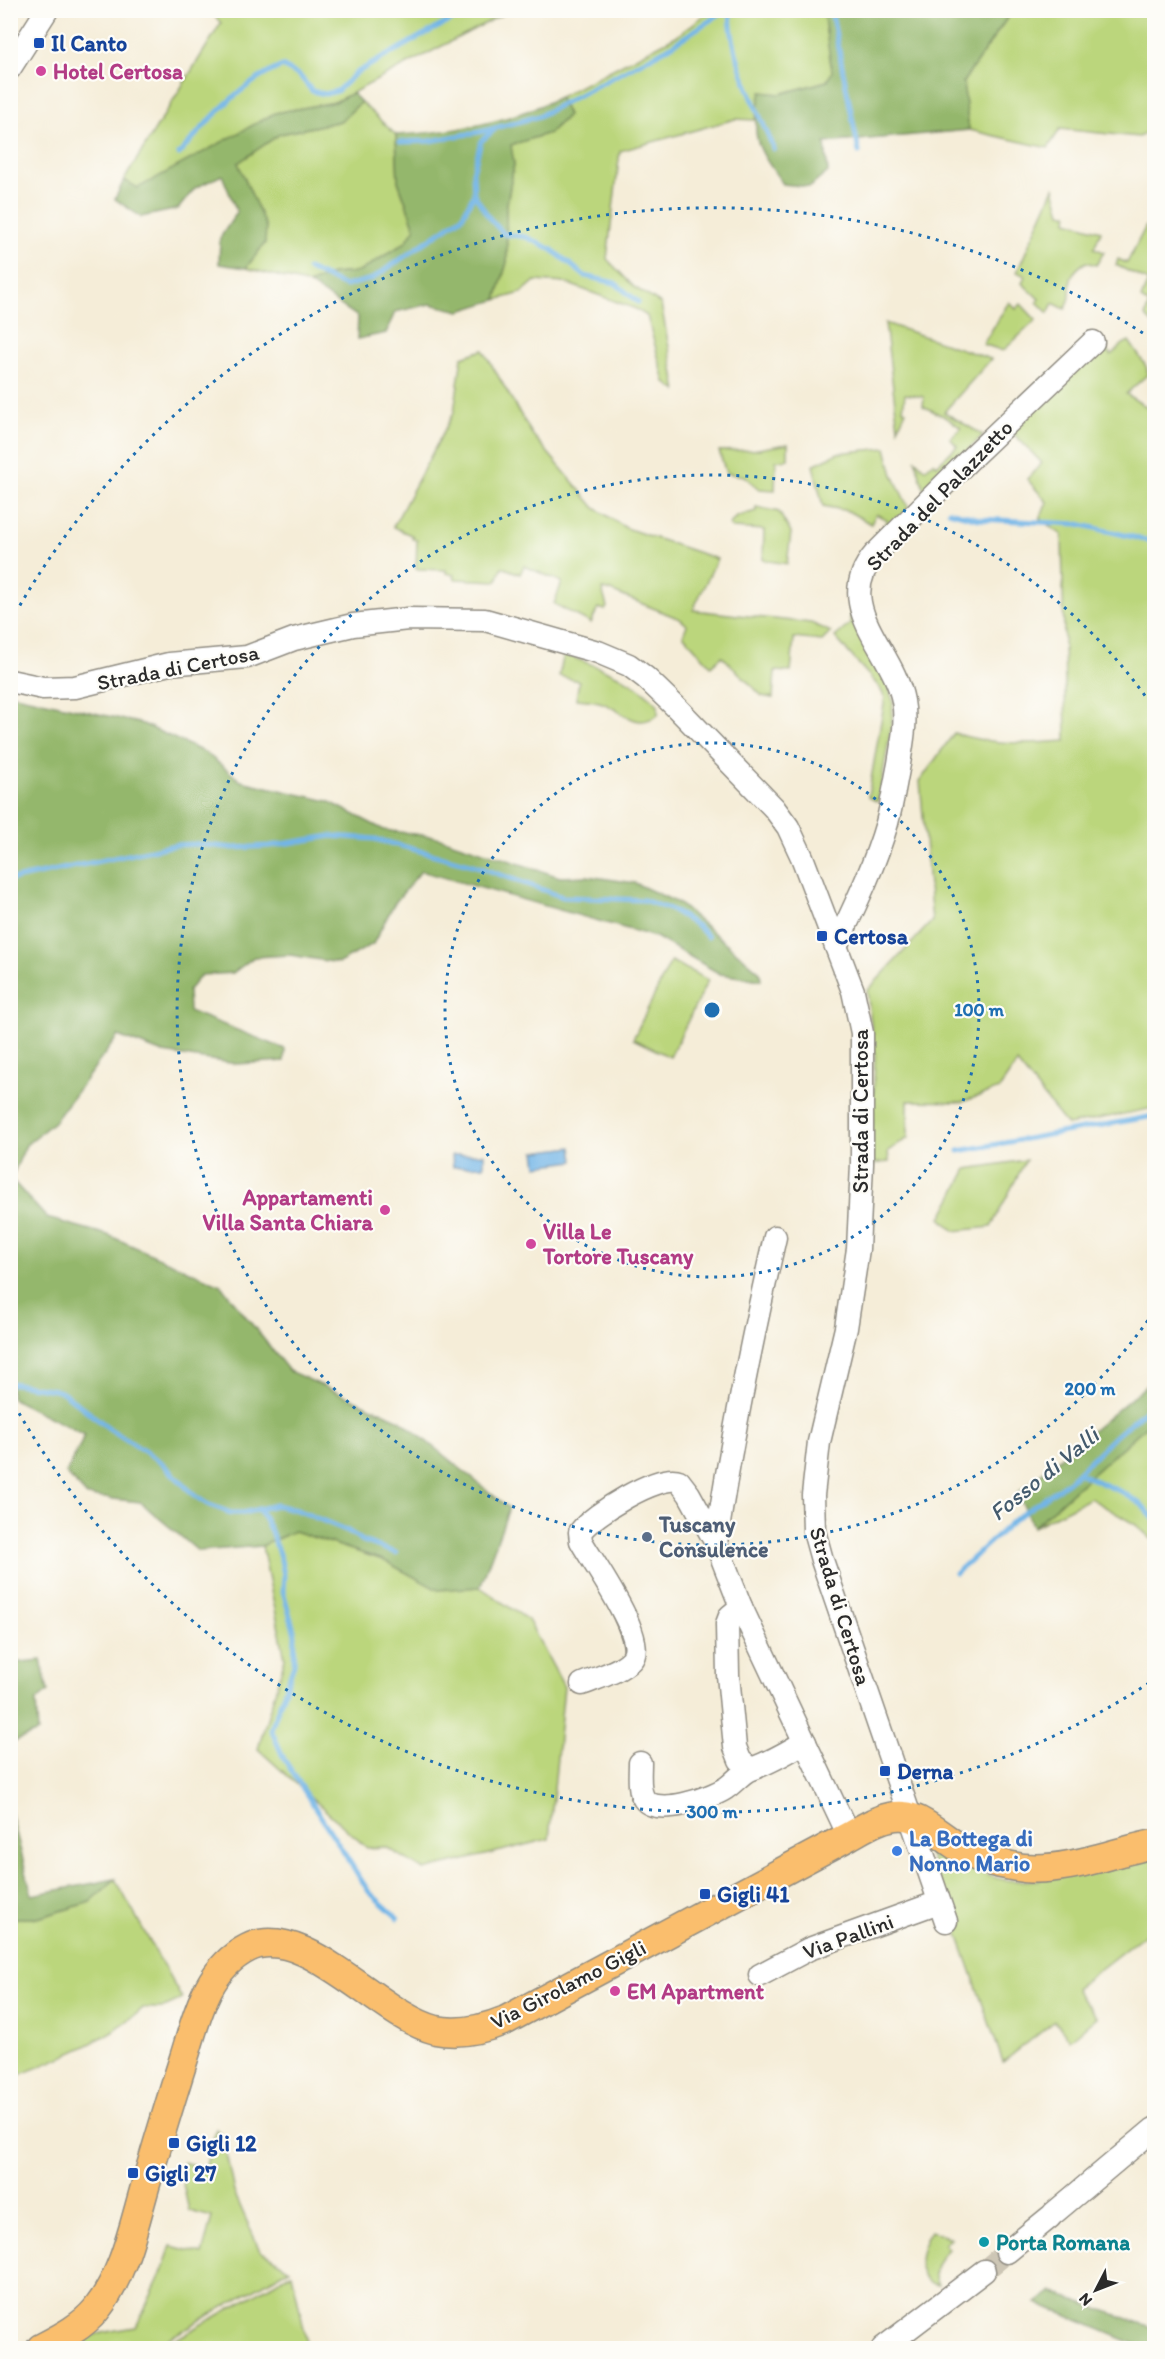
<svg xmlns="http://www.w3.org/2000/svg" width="1165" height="2359" font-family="Itim,sans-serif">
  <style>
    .green { fill: #bbd67c; stroke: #738054; stroke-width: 1.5 }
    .forest { fill: #94b76c; stroke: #60714c; stroke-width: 1.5 }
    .water { fill: #72b5e7; stroke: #4e7089; stroke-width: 1.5 }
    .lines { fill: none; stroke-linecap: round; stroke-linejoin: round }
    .stream { stroke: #72b5e7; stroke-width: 5 }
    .minor-tunnel { stroke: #cdc6b5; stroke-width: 22; stroke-dasharray: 22 11; stroke-linecap: butt }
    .minor-casing { stroke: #908c82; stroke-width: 25 }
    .major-casing { stroke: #908c82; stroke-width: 31 }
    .minor { stroke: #fff; stroke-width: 22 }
    .major { stroke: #fabe6d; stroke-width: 28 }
    .ring { fill: none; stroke: #1f6fb2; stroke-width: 3; stroke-dasharray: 3 6 }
    .transit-dot { fill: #1a4fb4; stroke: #fdfcf7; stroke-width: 2 }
    .hotel-dot { fill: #d1479c; stroke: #fdfcf7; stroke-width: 2 }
    .service-dot { fill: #5c6f8a; stroke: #fdfcf7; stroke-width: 2 }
    .shop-dot { fill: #3f7fe0; stroke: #fdfcf7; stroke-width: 2 }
    .culture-dot { fill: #0f9aa8; stroke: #fdfcf7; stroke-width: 2 }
    .labels { text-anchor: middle; stroke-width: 4.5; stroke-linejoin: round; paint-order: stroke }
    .transit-label { font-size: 22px; font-weight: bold; fill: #164399; stroke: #fdfcf7; text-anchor: start }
    .hotel-label { font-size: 22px; font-weight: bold; fill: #b23c85; stroke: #fdfcf7; text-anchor: start }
    .street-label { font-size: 22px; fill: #2b2b2b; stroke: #fdfcf7 }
    .service-label { font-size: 22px; font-weight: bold; fill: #4e5e75; stroke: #fdfcf7; text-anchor: start }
    .shop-label { font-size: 22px; font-weight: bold; fill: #366cbe; stroke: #fdfcf7; text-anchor: start }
    .culture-label { font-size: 22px; font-weight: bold; fill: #0d838f; stroke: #fdfcf7; text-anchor: start }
    .water-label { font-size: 24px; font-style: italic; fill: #445b6d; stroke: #fdfcf7 }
    .centre { fill: #1f6fb2; stroke: #fdfcf7; stroke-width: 3 }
    .ring-label { font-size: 18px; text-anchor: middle; font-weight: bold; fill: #1f6fb2; stroke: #fdfcf7; stroke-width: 4.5; stroke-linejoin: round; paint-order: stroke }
  </style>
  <rect width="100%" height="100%" fill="#fdfcf7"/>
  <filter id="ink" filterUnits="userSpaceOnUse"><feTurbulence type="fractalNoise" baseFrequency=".0167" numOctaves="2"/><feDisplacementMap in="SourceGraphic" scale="12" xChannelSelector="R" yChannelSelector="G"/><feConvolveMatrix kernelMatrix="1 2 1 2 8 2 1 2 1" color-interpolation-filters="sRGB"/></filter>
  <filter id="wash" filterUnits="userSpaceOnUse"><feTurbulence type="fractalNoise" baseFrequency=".008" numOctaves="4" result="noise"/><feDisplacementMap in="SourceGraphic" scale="24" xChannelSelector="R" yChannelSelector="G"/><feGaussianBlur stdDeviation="1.35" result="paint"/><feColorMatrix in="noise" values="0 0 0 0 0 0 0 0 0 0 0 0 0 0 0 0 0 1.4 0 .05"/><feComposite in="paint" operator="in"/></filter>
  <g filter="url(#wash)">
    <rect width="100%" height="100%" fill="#f5edd8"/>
    <g class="green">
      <polygon points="403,10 404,12 408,10 509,11 335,102 275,113 138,189 124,180 221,23 210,11"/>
      <polygon points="710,11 823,11 832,72 827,81 780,94 761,92 755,120 735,119 620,151 607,259 634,287 661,304 677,391 665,382 647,316 636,309 566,283 535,281 521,293 496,300 507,262 506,209 514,164 510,145 549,133 568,115 559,97 678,35"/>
      <polygon points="1012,11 1154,11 1154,128 1139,137 1060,129 1048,148 969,130 963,82"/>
      <polygon points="361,102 396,135 398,181 415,228 406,242 359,272 332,274 309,284 246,268 265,243 238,163 280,134 341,121"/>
      <path d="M 1054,188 L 1061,213 L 1068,213 L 1067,221 L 1101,231 L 1094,248 L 1104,252 L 1096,265 L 1086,262 C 1059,279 1078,290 1065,309 L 1053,303 L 1048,313 L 1037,302 L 1039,299 L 1022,283 L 1025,276 L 1017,272 Z"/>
      <polygon points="1146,226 1154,233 1153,324 1145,316 1149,304 1141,299 1148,281 1116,265 1118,259 1127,263"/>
      <polygon points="1009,302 1016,309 1021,304 1036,320 1003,351 983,344"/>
      <polygon points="885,323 991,359 944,412 983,435 925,493 915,459 925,469 933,462 937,465 957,446 950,438 961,428 947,418 923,406 924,397 905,394 903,410 906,411 898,428"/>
      <path d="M 1129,341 L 1146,366 L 1148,374 L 1126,394 L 1154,412 L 1154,1108 L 1067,1125 L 1017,1063 L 999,1089 L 962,1102 L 908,1101 L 908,1138 L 888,1151 L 889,1162 L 871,1164 L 875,1055 L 867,991 L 932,921 L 920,781 L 954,733 C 990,745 1028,744 1066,741 L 1062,535 L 1040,519 L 1047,502 L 1027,479 L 1042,463 L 1010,430 L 1100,342 L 1111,355 L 1123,344 Z"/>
      <polygon points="483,350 532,434 595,508 626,528 717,559 693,610 811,623 831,632 822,641 794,638 791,672 775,671 773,698 762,696 722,656 711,666 683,635 687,625 680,619 608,590 602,589 607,607 605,610 598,608 591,623 554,604 562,582 524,566 520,574 502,567 497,581 455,579 454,575 446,573 446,570 416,569 417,540 412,539 413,536 393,527 454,412 462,357"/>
      <polygon points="788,444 788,459 776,461 775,490 759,489 744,476 726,473 719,451 752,450"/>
      <polygon points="886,448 893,475 909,509 881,538 877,531 881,533 887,520 876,514 871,524 848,511 823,506 813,465 838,453"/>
      <polygon points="756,507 779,512 791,533 787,564 763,560 764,530 732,528 729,525 736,517 756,511"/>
      <polygon points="851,597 886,679 893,701 892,722 878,802 868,797 885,698 879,687 835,637 850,624"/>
      <path d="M 564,654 C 599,668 631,676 658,705 L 658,715 C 636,730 625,713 605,704 C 596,700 585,700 576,699 L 579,681 L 559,676 Z"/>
      <polygon points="671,961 708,980 670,1057 633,1039"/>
      <polygon points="1026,1160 991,1227 954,1231 941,1218 967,1169"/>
      <polygon points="1154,1419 1154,1541 1136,1525 1090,1498 1033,1527"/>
      <polygon points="294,1531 383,1560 438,1589 480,1587 528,1620 564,1687 549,1839 424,1870 386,1847 367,1848 258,1749 285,1658 262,1546"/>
      <path d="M 939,1849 C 959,1861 981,1876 1005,1880 C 1046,1885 1113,1864 1154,1855 L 1154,1927 L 1075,1989 L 1097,2017 L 1070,2040 L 1055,2021 L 1003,2062 L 929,1852 Z"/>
      <path d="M 115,1879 L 182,1999 L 162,2008 L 143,2008 C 109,2040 54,2061 11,2078 L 11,1918 L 38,1918 L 90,1902 Z"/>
      <path d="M 216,2130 L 227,2141 L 226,2153 L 234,2192 L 260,2251 L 290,2269 L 152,2348 L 64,2348 C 86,2336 110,2330 136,2327 L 161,2274 L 171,2246 L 202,2254 L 212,2217 L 189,2211 L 183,2184 L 183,2162 L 205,2168 Z"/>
      <path d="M 931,2231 L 950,2238 L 944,2244 L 948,2249 C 937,2260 930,2269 938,2285 C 910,2280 920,2247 931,2231 Z"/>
      <polygon points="292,2273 308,2348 160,2348 173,2341"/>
    </g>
    <g class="forest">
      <path d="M 823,11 L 823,10 L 1012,11 L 963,82 L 969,130 L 825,143 L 828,172 L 810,187 L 783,184 C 756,146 750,139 761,92 L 780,94 L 827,81 L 832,72 Z"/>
      <polygon points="352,93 361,102 341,121 280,134 238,163 266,227 265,243 246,268 219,264 220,238 237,212 222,175 195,188 178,209 141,217 115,199 124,180 138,188 275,113 335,102"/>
      <path d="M 559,97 L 568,115 L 549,133 L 511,145 L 514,164 L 506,209 L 507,262 L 496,300 L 460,311 L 430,304 L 395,312 L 386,333 L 357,339 L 358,317 L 309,284 L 332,274 L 359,272 L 406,242 L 415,228 L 398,181 L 396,135 C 450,133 511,122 559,97 Z"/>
      <polygon points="11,694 143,724 206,753 241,781 328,801 384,830 437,837 560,877 587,876 635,883 678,903 760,972 761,980 720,974 656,937 421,871 394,904 373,944 339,963 290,955 254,957 233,973 201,975 188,991 189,1011 285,1049 284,1061 237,1064 163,1053 118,1036 55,1121 26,1145 11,1179 47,1218 108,1235 221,1285 289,1371 400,1420 509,1508 480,1587 438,1590 383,1560 294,1531 262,1546 198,1551 140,1502 87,1496 66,1473 85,1435 11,1398"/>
      <polygon points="1154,1379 1154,1419 1033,1527 1018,1493"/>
      <polygon points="41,1660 48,1691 36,1701 38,1732 11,1743 11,1663"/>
      <polygon points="10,1809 32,1895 115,1879 90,1902 38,1918 11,1918"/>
      <polygon points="1052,2292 1154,2328 1154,2348 1144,2348 1037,2303"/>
    </g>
    <g class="water">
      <polygon points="572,1147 574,1161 537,1166 535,1152"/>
      <polygon points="484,1154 484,1166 453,1167 452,1155"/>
    </g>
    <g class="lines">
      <g class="stream">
        <path d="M 730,10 C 730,58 756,106 774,149"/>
        <polyline points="831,10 859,152"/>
        <polyline points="495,129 481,141 473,172 474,194 490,219 504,234 526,237 551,249 585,276 615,283 638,302"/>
        <polyline points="400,142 430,141 484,131 539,116 666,49 726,10"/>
        <path d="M 179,154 C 211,118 237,86 282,66 L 300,76 L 312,91 L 325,94 L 337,91 L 356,73 L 423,35 L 471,10"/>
        <polyline points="308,269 345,286 372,279 462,217 474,194"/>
        <polyline points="949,511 979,519 1078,524 1154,542"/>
        <polyline points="10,880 175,845 197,844 234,848 270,846 331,836 375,839 473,865 563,897 644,900 674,911 699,927 708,937"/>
        <polyline points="959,1151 1154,1116"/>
        <polyline points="10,1383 55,1390 64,1393 110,1429 161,1462 195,1496 207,1504 231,1513 243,1513 276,1505 297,1510 348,1531 363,1541 396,1553"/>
        <polyline points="1078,1473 1124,1493 1142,1505 1154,1519"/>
        <polyline points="259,1509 271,1531 281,1560 284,1575 283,1591 295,1634 294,1664 271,1729 284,1759 369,1892 398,1918"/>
        <polyline points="956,1573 1016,1518 1068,1482 1114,1437 1154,1403"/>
      </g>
    </g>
  </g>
  <g filter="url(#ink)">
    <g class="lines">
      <polyline class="minor-tunnel" points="984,2271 1007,2252"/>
      <defs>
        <g id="minor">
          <polyline points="10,68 47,10"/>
          <polyline points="10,681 43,688 75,687 169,664 247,657 294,639 353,625 408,619 485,620 598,652 629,665 646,678 677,708 774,808 788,827 802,857 853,991 862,1033 862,1164 858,1249 846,1328 819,1442 813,1495 814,1531 822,1560 946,1921"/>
          <path d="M 836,946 C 855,906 875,865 887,823 C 892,804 895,784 899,764 C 902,744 907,722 903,701 C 894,650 830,606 875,554 L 972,457 L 1093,342"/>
          <path d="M 716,1543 C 731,1440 752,1339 775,1237"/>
          <polyline points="741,1607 730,1616 727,1624 728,1675 735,1747 740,1760 750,1769"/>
          <path d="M 582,1684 C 597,1678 619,1672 631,1660 C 650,1641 591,1560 581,1541 L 580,1532 C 593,1514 659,1473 679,1481 L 689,1494 L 716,1543 L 741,1607 L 849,1836"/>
          <path d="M 640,1763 C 640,1773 638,1790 644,1799 C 657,1817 711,1798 726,1788 C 734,1783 743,1771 751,1769 C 770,1763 787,1752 805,1742"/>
          <polyline points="760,1975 809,1949 939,1902"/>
          <polyline points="1054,2213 1154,2129"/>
          <polyline points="1007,2252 1050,2217"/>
          <polyline points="883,2348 984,2271"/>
        </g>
        <path id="major" d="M 41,2348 C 60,2338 82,2327 96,2310 C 125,2274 134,2223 147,2180 C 159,2139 171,2099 184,2058 C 197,2017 206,1969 248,1948 C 304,1920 380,2017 436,2030 C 460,2035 484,2029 506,2020 L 849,1836 C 865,1827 885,1814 904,1816 C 922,1817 947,1841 963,1850 C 982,1861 1003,1865 1024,1868 C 1068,1872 1113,1852 1154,1844"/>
      </defs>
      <use href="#minor" class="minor-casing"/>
      <use href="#major" class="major-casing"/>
      <use href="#minor" class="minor"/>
      <use href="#major" class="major"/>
    </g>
  </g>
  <g class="ring">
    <circle cx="712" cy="1010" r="267"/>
    <path d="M1153 1313A535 535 0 1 1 1153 707"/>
    <path d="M1149 1683A802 802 0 0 1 11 1399M11 621A802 802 0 0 1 1149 337"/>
  </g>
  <g class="transit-dot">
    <rect x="33" y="37" width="12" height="12" rx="3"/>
    <rect x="816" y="930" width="12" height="12" rx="3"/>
    <rect x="879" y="1765" width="12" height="12" rx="3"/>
    <rect x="699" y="1888" width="12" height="12" rx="3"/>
    <rect x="168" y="2137" width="12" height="12" rx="3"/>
    <rect x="127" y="2167" width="12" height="12" rx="3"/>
  </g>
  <g class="hotel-dot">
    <circle cx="41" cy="71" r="6"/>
    <circle cx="385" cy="1210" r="6"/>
    <circle cx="531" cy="1244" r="6"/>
    <circle cx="615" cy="1991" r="6"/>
  </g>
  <circle class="service-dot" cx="647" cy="1537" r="6"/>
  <circle class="shop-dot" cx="897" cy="1851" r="6"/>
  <circle class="culture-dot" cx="984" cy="2242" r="6"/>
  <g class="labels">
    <g class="transit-label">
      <text x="51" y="51">Il Canto</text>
      <text x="834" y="944">Certosa</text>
      <text x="897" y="1779">Derna</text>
      <text x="717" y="1902">Gigli 41</text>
      <text x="186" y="2151">Gigli 12</text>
      <text x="145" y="2181">Gigli 27</text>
    </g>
    <g class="hotel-label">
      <text x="53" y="79">Hotel Certosa</text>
      <text x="373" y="1205" text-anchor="end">Appartamenti<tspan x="373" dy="25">Villa Santa Chiara</tspan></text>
      <text x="543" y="1239">Villa Le<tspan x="543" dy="25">Tortore Tuscany</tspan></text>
      <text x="627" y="1999">EM Apartment</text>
    </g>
    <g class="street-label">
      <text transform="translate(939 495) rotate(-46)" y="8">Strada del Palazzetto</text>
      <text transform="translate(178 667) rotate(-11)" y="8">Strada di Certosa</text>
      <text transform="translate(860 1111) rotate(-90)" y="8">Strada di Certosa</text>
      <text transform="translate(841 1606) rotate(73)" y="8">Strada di Certosa</text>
      <text transform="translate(848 1936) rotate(-20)" y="8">Via Pallini</text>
      <text transform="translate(568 1984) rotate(-27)" y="8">Via Girolamo Gigli</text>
    </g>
    <g class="service-label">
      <text x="659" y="1532">Tuscany<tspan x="659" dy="25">Consulence</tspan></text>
    </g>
    <g class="shop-label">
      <text x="909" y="1846">La Bottega di<tspan x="909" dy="25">Nonno Mario</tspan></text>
    </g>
    <g class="culture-label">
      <text x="996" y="2250">Porta Romana</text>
    </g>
    <g class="water-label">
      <text transform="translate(1044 1474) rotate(-39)" y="8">Fosso di Valli</text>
    </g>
  </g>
  <circle cx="712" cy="1010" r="9" class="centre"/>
  <g class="ring-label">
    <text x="979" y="1016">100 m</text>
    <text x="1090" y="1395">200 m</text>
    <text x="712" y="1818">300 m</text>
  </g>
  <rect width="1165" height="2359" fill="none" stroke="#fdfcf7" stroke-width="36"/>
  <g transform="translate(1096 2290) rotate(228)" stroke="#fdfcf7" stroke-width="4.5" paint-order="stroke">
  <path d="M0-4.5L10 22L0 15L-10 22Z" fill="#2b2b2b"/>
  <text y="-9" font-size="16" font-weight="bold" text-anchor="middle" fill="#2b2b2b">N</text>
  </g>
</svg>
